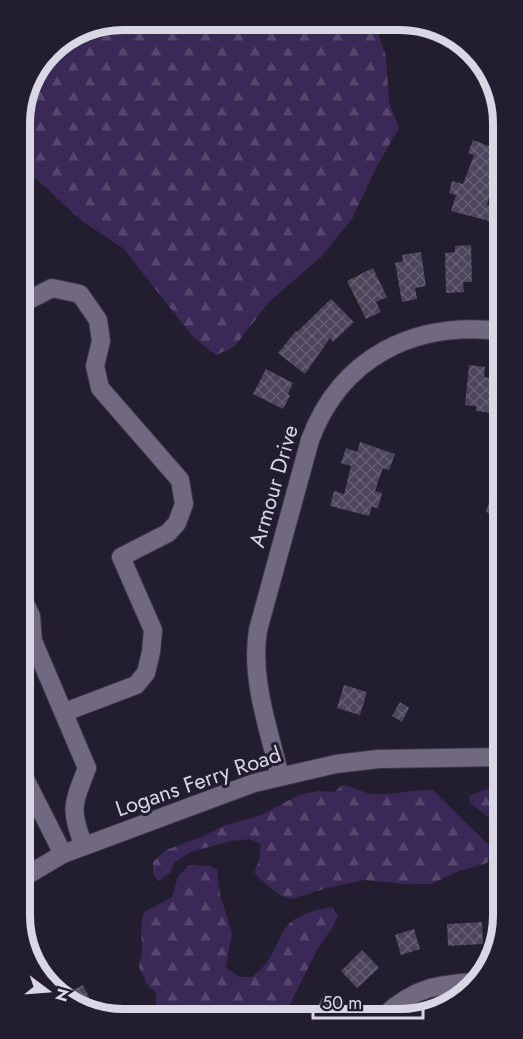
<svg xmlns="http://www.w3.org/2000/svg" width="523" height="1039" font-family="Jost,sans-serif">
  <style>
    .forest { fill: url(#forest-firs) }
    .building { fill: url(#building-cross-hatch) }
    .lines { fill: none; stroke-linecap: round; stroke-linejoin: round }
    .minor-casing { stroke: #3e3949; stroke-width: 20 }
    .minor { stroke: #706980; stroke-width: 18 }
    .labels { text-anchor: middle; stroke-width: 6; stroke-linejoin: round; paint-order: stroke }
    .street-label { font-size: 22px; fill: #dad7e4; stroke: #231d30 }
    .rim { fill: none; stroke: #dad7e4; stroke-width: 8 }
  </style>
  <defs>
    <pattern id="forest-firs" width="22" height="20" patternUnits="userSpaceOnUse" patternTransform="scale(1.5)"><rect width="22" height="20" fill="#3a2856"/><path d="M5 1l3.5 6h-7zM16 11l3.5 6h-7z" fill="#56466e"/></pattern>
    <pattern id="building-cross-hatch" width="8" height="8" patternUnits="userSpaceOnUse" patternTransform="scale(1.5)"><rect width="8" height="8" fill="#4c455b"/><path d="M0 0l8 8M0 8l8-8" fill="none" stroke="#655f72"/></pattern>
  </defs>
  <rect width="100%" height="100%" fill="#231d30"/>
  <g class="forest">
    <polygon points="123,20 374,21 386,56 389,102 399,128 376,168 352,219 322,256 269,302 234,347 216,355 193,337 124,249 82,221 21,165 20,109 54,45"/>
    <path d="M 342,785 C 354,785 362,794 374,794 C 394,795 413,789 433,790 L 495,851 L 487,863 L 457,872 L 431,884 L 405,884 L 364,880 L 324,889 L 291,899 L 281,896 L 262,881 L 254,872 L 259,861 L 261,844 L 249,839 L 230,841 L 191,852 L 175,862 L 170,873 L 158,881 L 153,874 L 153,862 L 166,850 L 199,838 L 226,825 L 259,816 L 299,795 L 319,791 L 335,792 Z"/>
    <polygon points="502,787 503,826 497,824 470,803 469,796 489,788"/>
    <path d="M 189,865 L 210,866 L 217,870 L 220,894 L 232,933 L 226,968 L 240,977 L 252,977 C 273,961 272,949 285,929 C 294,915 316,910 332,907 L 338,916 L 332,928 L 318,948 L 284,1016 L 147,1018 L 156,1006 L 156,994 L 147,984 L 139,967 L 142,952 L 141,924 L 144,912 L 172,897 L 178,877 Z"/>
  </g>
  <g class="building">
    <polygon points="473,140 499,150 499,178 494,177 487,205 497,207 493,222 451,211 456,195 449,193 452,181 463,184 474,155 468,153"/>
    <polygon points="471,245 472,282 463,282 464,292 446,293 445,253 455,252 455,246"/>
    <polygon points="421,252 426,286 415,288 417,299 402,302 395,263 403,261 402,255"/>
    <polygon points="373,268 387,297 376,302 381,312 366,319 347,281"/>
    <polygon points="331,299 354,322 333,342 330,338 305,374 278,353 296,331 297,332"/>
    <polygon points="469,365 485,367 484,377 496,379 493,413 476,411 476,406 465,405"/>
    <polygon points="266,369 293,383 288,394 290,396 283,409 253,394"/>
    <polygon points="360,442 395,454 389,470 383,468 375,491 382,493 378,508 372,507 369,516 330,506 334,491 344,494 351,466 341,463 346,448 357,452"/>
    <polygon points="498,473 500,474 501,517 486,512"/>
    <polygon points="344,685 367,692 360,715 337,708"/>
    <polygon points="400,702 409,708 402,722 392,716"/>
    <polygon points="482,922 483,944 448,946 447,924"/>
    <polygon points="414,929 420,949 401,955 395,935"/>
    <polygon points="362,950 379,968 357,988 341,971"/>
    <polygon points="83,985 97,1013 60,997"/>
    <polygon points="325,993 343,1003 336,1015 312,1016"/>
  </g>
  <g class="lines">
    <defs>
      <g id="minor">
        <polyline points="21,304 52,288 80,294 98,320 101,341 95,366 100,388 180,480 184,504 177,523 168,533 121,557 153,630 151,652 146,673 136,685 65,712"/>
        <path d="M 23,599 L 31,616 L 33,641 L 87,768 C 73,804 69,809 84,846"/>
        <polyline points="24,777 63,854"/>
        <path d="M 280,777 C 269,729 250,679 258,630 L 310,440 C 341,357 414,321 500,331"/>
        <polyline points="24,877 63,854 254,783 336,764 378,759 502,757"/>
        <path d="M 385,1015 C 415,987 439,984 478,982"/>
      </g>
    </defs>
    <use href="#minor" class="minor-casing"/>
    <use href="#minor" class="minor"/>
  </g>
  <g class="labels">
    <g class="street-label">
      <text transform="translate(273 486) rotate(-74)" y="8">Armour Drive</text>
      <text transform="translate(198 781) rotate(-19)" y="8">Logans Ferry Road</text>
    </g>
  </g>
  <path d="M0 0H523V1039H0ZM123 30H400A93 93 0 0 1 493 123V916A93 93 0 0 1 400 1009H123A93 93 0 0 1 30 916V123A93 93 0 0 1 123 30Z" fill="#231d30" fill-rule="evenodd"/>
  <path class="rim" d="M123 30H400A93 93 0 0 1 493 123V916A93 93 0 0 1 400 1009H123A93 93 0 0 1 30 916V123A93 93 0 0 1 123 30Z"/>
  <g transform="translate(48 991) rotate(106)" stroke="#231d30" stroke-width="4.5" paint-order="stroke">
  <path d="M0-4.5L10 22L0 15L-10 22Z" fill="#dad7e4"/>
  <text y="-9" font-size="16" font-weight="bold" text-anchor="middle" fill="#dad7e4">N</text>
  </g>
  <path d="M313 1009v9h110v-9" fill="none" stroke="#dad7e4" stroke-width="3"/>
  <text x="322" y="1009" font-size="18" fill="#dad7e4" stroke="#231d30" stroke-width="4.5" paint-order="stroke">50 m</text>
</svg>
